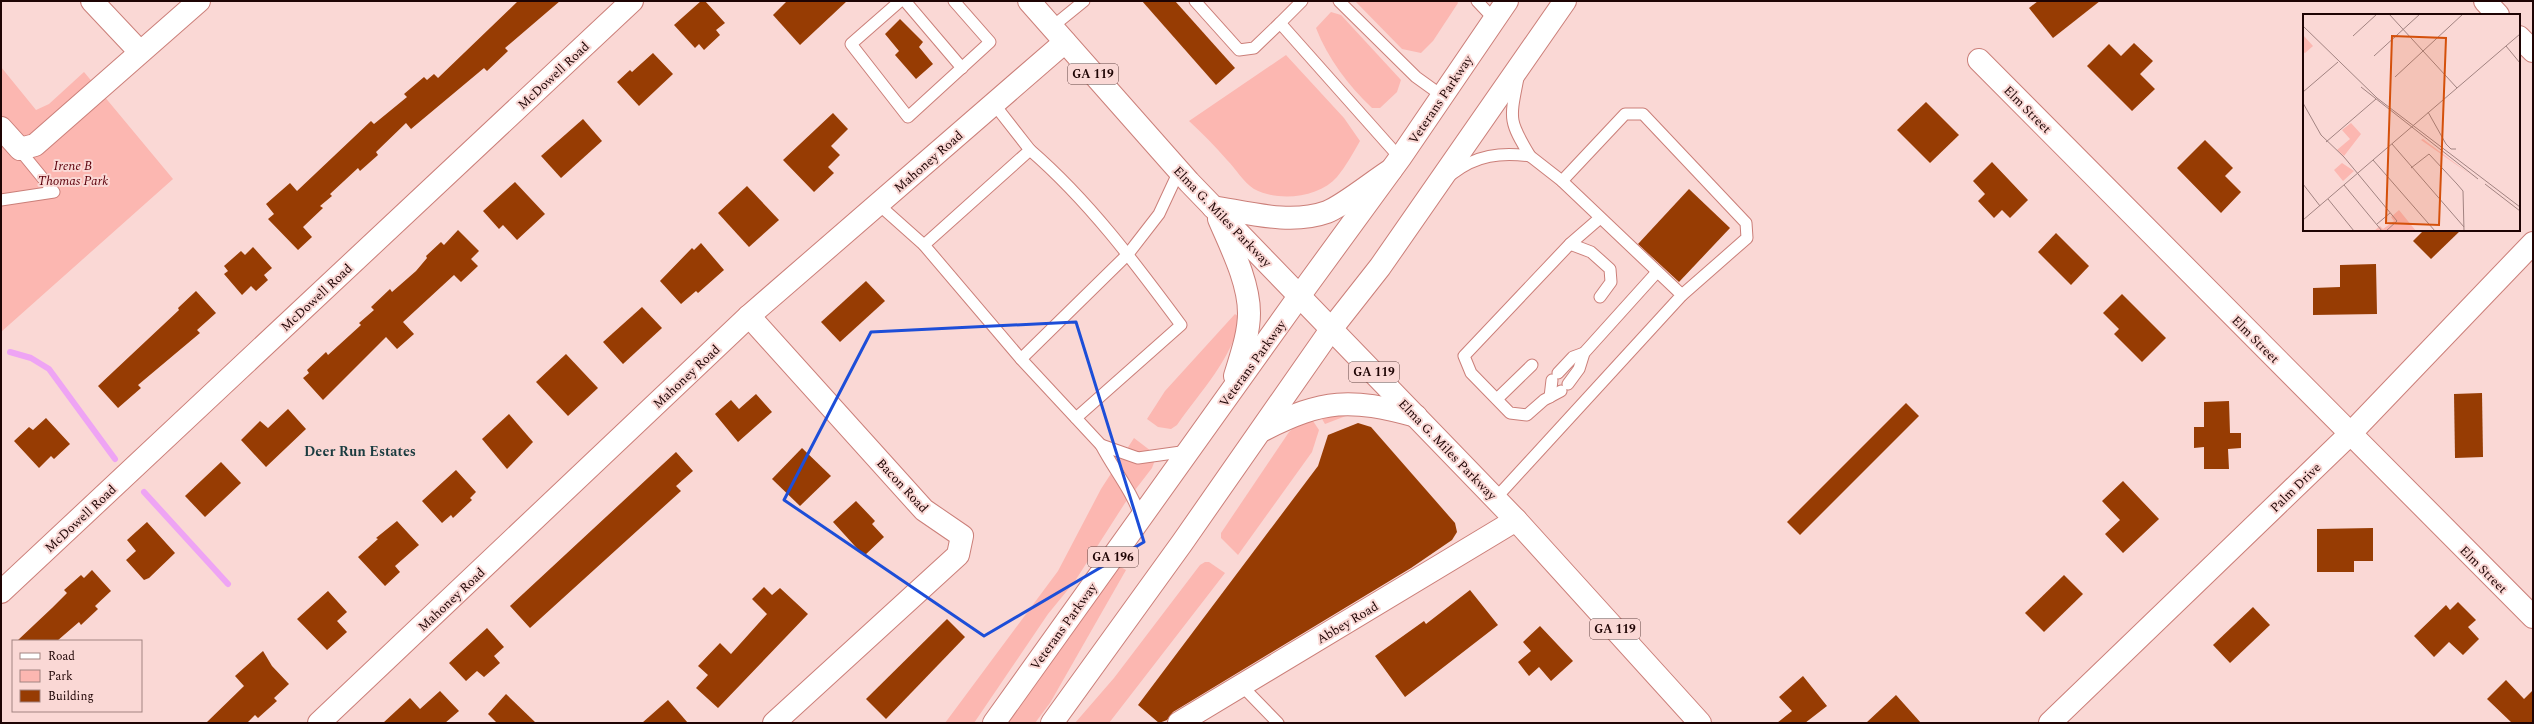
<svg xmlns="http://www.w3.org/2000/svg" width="2534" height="724" font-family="Spectral,serif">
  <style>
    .green { fill: #fcb7b1 }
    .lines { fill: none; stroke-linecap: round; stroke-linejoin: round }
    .stream { stroke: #eea4f4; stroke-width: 6 }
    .building { fill: #973c03 }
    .lane-casing { stroke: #cb7f79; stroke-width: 13 }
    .street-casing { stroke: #cb7f79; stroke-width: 24 }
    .secondary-casing { stroke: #cb7f79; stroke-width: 24 }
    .primary-casing { stroke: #cb7f79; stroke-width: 24 }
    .lane { stroke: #fff; stroke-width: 11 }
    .street { stroke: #fff; stroke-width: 22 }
    .secondary { stroke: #fff; stroke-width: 22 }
    .primary { stroke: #fff; stroke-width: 22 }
    .marked { fill: none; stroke: #1d4ed8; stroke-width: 3; stroke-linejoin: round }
    .labels { text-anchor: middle; stroke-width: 4; stroke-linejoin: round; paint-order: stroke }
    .shield { fill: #fad8d5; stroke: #604443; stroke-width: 1 }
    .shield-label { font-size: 12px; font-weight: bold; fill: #1e0404 }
    .street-label { font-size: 13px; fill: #1e0404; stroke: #fad8d5 }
    .park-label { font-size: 13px; font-style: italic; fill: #5b010b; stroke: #fad8d5 }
    .neighbourhood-label { font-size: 14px; font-weight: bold; fill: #1a3c40; stroke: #fad8d5 }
    .inset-road { fill: none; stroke: #a28381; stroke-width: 1 }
    .view { fill: #d4500b; fill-opacity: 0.15; stroke: #d4500b; stroke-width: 2 }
    .inset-edge { fill: none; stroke: #1e0404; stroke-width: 2 }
  </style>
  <rect width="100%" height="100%" fill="#fad8d5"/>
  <g class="green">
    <polygon points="1355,1 1457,1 1458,3 1433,41 1421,53 1402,49"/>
    <path d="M 1331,12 L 1341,15 L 1401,80 L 1397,92 L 1380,108 L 1372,108 C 1348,85 1328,59 1316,28 Z"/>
    <path d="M 1286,55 L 1344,118 L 1360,141 C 1353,153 1346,166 1337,177 C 1319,198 1278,202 1254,189 C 1244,183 1235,168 1227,160 C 1215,146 1202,133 1189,121 Z"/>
    <polygon points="1,67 36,110 49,104 84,72 173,179 1,332"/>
    <path d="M 1235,314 L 1240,318 C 1233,358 1200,392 1177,425 L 1171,429 L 1158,427 L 1147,419 L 1165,391 Z"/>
    <polygon points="1319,414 1351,414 1325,424"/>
    <polygon points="1311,418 1319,430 1312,452 1238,555 1221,538 1221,533 1289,432 1300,423"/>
    <polygon points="1134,438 1151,451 1155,460 1152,468 1125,503 1075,581 1048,614 974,723 945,723 1058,571 1101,489"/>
    <polygon points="1205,562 1209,562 1225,573 1109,723 1075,723 1114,678 1200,565"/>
    <polygon points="1119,566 1126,570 1050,703 1035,723 1007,723"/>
  </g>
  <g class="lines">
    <g class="stream">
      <polyline points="10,352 31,358 49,369 115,459"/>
      <polyline points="144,492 228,584"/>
    </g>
  </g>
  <g class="building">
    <polygon points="518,1 560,1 505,48 508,51 487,71 484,68 411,129 406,123 376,152 378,155 360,171 358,168 330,194 332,196 320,206 323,208 303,227 312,237 298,250 268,219 274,214 266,204 290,183 297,191 371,121 374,124 407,97 404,94 424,77 427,80 434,74 438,78"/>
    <polygon points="701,1 705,1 725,23 716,30 720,35 704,50 699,44 695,48 674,25"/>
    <polygon points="787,1 847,1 800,45 773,15"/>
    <polygon points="1142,1 1175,1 1235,68 1216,85"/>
    <polygon points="2038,1 2100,1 2053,38 2029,8"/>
    <polygon points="900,19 923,42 919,47 933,64 916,79 895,55 899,51 885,34"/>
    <polygon points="2134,43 2153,61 2140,74 2155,89 2132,111 2087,66 2109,44 2121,56"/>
    <polygon points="653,53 673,74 639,106 617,82 630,70 632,72"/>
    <polygon points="1926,102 1959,135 1930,163 1897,130"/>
    <polygon points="833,113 848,129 831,146 840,155 828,167 834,173 814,192 783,160"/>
    <polygon points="583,119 602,141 561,178 541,156"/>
    <polygon points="2205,140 2233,168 2225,176 2241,192 2221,213 2177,168"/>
    <polygon points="1992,162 2028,200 2010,218 2002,210 1994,218 1978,201 1985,194 1973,181"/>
    <polygon points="515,182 545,214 517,240 503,225 499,229 483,211"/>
    <polygon points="747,186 779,220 749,247 718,213"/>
    <polygon points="1689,189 1730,228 1679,282 1638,244"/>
    <polygon points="458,230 479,251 471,259 478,266 461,282 454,275 403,322 414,334 397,349 386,337 323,400 303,378 309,373 307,370 326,352 328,355 361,325 359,323 374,310 371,307 390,289 392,292 416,271 427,258 426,256 441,242 444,245"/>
    <polygon points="2424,230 2461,230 2431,259 2413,241"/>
    <polygon points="2056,233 2089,266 2071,285 2038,252"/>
    <polygon points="701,243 724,270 698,293 696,291 681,304 660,281 692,248 694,250"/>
    <polygon points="253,247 272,268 264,275 268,280 256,291 251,286 242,295 224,274 228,271 224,266 241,251 245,255"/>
    <polygon points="2376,264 2377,314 2313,315 2313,288 2340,287 2340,265"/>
    <polygon points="866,281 885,301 840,342 821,322"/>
    <polygon points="196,291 216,313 197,330 200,333 138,385 141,388 118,408 98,386 179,310 178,308"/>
    <polygon points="2122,294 2166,338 2142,362 2114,334 2119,329 2103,313"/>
    <polygon points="642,307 662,328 623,364 603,342"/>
    <polygon points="566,354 598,388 568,416 536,382"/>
    <polygon points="2482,393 2483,457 2455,458 2454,394"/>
    <polygon points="756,394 772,412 738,442 715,414 731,400 739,409"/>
    <polygon points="2229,401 2230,433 2241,433 2241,448 2228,449 2229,469 2204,469 2204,447 2194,448 2194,427 2204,427 2204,402"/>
    <polygon points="1906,403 1919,416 1800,535 1787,522"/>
    <polygon points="288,409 306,429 266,467 241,440 260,421 268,428"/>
    <polygon points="509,414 533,442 507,469 482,439"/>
    <polygon points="46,418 70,444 54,459 51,456 39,468 14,441 29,427 33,430"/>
    <polygon points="1358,423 1371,427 1455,523 1457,532 1452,540 1411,568 1173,712 1167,720 1159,723 1138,705 1318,466 1328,435"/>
    <polygon points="802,448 831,476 800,506 772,479"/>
    <polygon points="676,452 693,471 676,486 681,491 530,628 510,606"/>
    <polygon points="221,462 241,483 205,517 185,496"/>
    <polygon points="456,470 476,492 470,498 472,500 453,518 451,515 442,523 422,501"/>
    <polygon points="2123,481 2159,519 2123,553 2105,534 2120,520 2102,501"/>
    <polygon points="856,501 875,521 872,524 884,537 864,556 833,522"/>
    <polygon points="397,521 419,545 395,566 400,572 385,586 358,557 378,539 376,538"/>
    <polygon points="147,522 175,553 149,578 144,580 126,560 136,551 127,540"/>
    <polygon points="2373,528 2373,561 2354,561 2354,572 2317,572 2317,529"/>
    <polygon points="92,570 111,591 95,606 98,609 81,625 79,622 57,641 17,641 52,608 67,593 64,590 81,575 84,578"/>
    <polygon points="2064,575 2083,594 2044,632 2025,613"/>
    <polygon points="764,587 772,595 780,588 808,614 718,708 696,688 708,675 698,666 720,643 731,654 767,614 752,599"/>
    <polygon points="1470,590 1498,625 1405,697 1375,656 1424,621 1426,624"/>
    <polygon points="328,591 347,612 337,621 347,632 327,650 297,619"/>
    <polygon points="2458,602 2476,620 2468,627 2479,639 2463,655 2449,642 2434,657 2414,636 2446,605 2450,610"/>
    <polygon points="2253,607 2270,625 2230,663 2213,645"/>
    <polygon points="947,619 965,637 886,719 866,699"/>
    <polygon points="1540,626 1573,661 1551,681 1539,667 1529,676 1518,662 1531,651 1523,642"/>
    <polygon points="487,628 504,647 494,656 500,663 484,677 477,671 466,681 449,663"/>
    <polygon points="263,651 272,666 289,684 274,698 277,701 258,718 255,715 247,723 206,723 244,686 235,676"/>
    <polygon points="1803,676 1827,706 1805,723 1777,723 1792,711 1779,697"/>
    <polygon points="2506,680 2524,699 2533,690 2533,723 2512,723 2487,699"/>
    <polygon points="440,691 459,711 445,723 383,723 410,698 420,709"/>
    <polygon points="506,694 536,723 497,723 488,714"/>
    <polygon points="1896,695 1921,723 1866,723"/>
    <polygon points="668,700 688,723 642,723"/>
  </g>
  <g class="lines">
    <defs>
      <g id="lane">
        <polyline points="900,1 851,44 908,117 990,42 954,1"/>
        <polyline points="905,1 962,68"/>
        <polyline points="1195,1 1239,50 1254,48 1280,23 1400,158"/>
        <polyline points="1339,1 1416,77 1441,95"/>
        <polyline points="1477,1 1494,19"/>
        <polyline points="1280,23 1302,1"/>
        <polyline points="1052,27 1084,1"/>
        <polyline points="994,104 1030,150 924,245 1021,359 1128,254 1159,214 1179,171"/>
        <path d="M 1030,150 C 1089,201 1135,263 1181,325 L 1076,418"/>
        <path d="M 1452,174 C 1476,155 1501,152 1530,156 C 1508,120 1510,119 1518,78"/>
        <polyline points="1562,181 1625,114 1643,114 1746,223 1747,238 1682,295"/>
        <polyline points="1,200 54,192 18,148"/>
        <polyline points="878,204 924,245"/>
        <polyline points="1570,244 1591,252 1610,269 1611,282 1600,297"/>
        <polyline points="1021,359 1101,445"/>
        <polyline points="1558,373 1573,357 1584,353"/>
        <polyline points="1568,384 1579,369 1584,353 1657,272"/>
        <polyline points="1561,391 1544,400 1527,415 1510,413 1471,373 1464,356 1570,244 1600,218"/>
        <polyline points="1550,397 1552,380"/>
        <polyline points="1497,399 1532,365"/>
        <polyline points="1495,499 1682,295 1562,181 1530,156"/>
        <path d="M 1141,518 C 1132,491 1114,470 1101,445 L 1138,458 L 1188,451"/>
        <polyline points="1242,686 1278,723"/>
      </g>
      <g id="street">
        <polyline points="92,1 140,52"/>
        <polyline points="2485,1 2498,15"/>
        <polyline points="2519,37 2533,51"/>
        <polyline points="1979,60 2533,617"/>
        <polyline points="1,128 20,149 35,145 199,1"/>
        <polyline points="749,316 924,510 962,536 958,555 774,723"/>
        <polyline points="1,592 632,1"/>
        <polyline points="319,723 749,316 1065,42"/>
        <polyline points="1179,723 1516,520"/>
        <polyline points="2050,723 2350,434 2533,243"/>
      </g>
      <g id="secondary">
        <polyline points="1300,295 1400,158 1507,1"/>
        <polyline points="1332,328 1380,267 1565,1"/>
      </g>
      <g id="primary">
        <polyline points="1029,1 1189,182 1516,520 1700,723"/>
        <path d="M 1213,207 C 1250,213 1291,225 1327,212 C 1343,206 1375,180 1391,170"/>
        <path d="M 1219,219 C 1231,247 1249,282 1249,313 C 1249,334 1241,356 1235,376"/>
        <path d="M 1263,430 C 1324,399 1350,398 1416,416"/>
        <polyline points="994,723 1300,295"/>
        <polyline points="1052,723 1182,543 1332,328"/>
      </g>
    </defs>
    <use href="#lane" class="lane-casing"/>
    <use href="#street" class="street-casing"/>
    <use href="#secondary" class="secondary-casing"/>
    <use href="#primary" class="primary-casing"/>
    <use href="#lane" class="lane"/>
    <use href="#street" class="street"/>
    <use href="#secondary" class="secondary"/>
    <use href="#primary" class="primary"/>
  </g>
  <path class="marked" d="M 1076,322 L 1144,542 L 984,636 L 784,500 L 871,332 Z"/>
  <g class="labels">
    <g class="shield">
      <rect x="1068" y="64" width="50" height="20" rx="3"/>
      <rect x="1349" y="362" width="50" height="20" rx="3"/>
      <rect x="1088" y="547" width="50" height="20" rx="3"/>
      <rect x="1590" y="619" width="50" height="20" rx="3"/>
    </g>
    <g class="shield-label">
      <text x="1093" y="78">GA 119</text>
      <text x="1374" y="376">GA 119</text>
      <text x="1113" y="561">GA 196</text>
      <text x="1615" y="633">GA 119</text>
    </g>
    <g class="street-label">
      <text transform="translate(553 75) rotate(-43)" y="5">McDowell Road</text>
      <text transform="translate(1440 99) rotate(-56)" y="5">Veterans Parkway</text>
      <text transform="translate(2028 109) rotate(45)" y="5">Elm Street</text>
      <text transform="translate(928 161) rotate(-41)" y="5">Mahoney Road</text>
      <text transform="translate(1223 216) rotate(46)" y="5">Elma G. Miles Parkway</text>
      <text transform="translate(316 297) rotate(-43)" y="5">McDowell Road</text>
      <text transform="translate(2256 339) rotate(45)" y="5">Elm Street</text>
      <text transform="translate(1252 363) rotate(-54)" y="5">Veterans Parkway</text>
      <text transform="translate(686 376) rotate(-43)" y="5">Mahoney Road</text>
      <text transform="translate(1448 449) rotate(46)" y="5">Elma G. Miles Parkway</text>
      <text transform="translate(903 485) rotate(47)" y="5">Bacon Road</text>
      <text transform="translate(2295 487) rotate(-44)" y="5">Palm Drive</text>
      <text transform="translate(80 518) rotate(-43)" y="5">McDowell Road</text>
      <text transform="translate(2484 569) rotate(45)" y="5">Elm Street</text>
      <text transform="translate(451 599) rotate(-43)" y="5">Mahoney Road</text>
      <text transform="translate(1347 622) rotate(-31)" y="5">Abbey Road</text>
      <text transform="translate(1063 626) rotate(-54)" y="5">Veterans Parkway</text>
    </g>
    <g class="park-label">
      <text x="73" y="170">Irene B<tspan x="73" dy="15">Thomas Park</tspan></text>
    </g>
    <g class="neighbourhood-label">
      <text x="360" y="456">Deer Run Estates</text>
    </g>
  </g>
  <g transform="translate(2303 14)">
    <rect width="217" height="217" fill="#fad8d5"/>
    <path d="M 0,21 L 10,32 L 2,39 L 0,38 ZM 48,109 L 58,120 L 41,142 L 34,136 L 47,125 L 39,116 ZM 120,125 L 168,161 L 118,126 ZM 39,149 L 51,157 L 40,167 L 31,156 ZM 96,196 L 113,217 L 71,217 L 77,212 L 80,215 L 91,207 L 88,203 Z" fill="#fcb7b1"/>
    <path class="inset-road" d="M 86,0 L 154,74M 0,12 L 74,84 L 217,193M 50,22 L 74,0M 203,32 L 217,49M 71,42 L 117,0M 92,63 L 160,0M 58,73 L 175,165M 0,78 L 35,48M 0,89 L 18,121 L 41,143 L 94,207 L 83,217M 125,98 L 143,130 L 148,135 L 153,135M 23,128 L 73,85M 89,130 L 161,213M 70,146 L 132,217M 108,154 L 126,140 L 154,170 L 160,177 L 161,217M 0,170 L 17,192M 182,170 L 217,197M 41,171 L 79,217M 25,185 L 51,217M 0,206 L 217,20M 74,210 L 87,199"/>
    <path class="view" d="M 89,22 L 143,24 L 136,211 L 83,209 Z"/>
    <rect width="217" height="217" class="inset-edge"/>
  </g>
  <rect width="2534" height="724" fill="none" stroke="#1e0404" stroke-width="4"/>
  <rect x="12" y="640" width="130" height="72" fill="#fad8d5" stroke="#a28381"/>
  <rect x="20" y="653" width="20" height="6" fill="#ffffff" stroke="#a28381"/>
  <text x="48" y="660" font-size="12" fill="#1e0404">Road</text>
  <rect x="20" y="670" width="20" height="12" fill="#fcb7b1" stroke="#a28381"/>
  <text x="48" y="680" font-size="12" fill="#1e0404">Park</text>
  <rect x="20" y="690" width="20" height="12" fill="#973c03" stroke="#a28381"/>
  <text x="48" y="700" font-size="12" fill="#1e0404">Building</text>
</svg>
